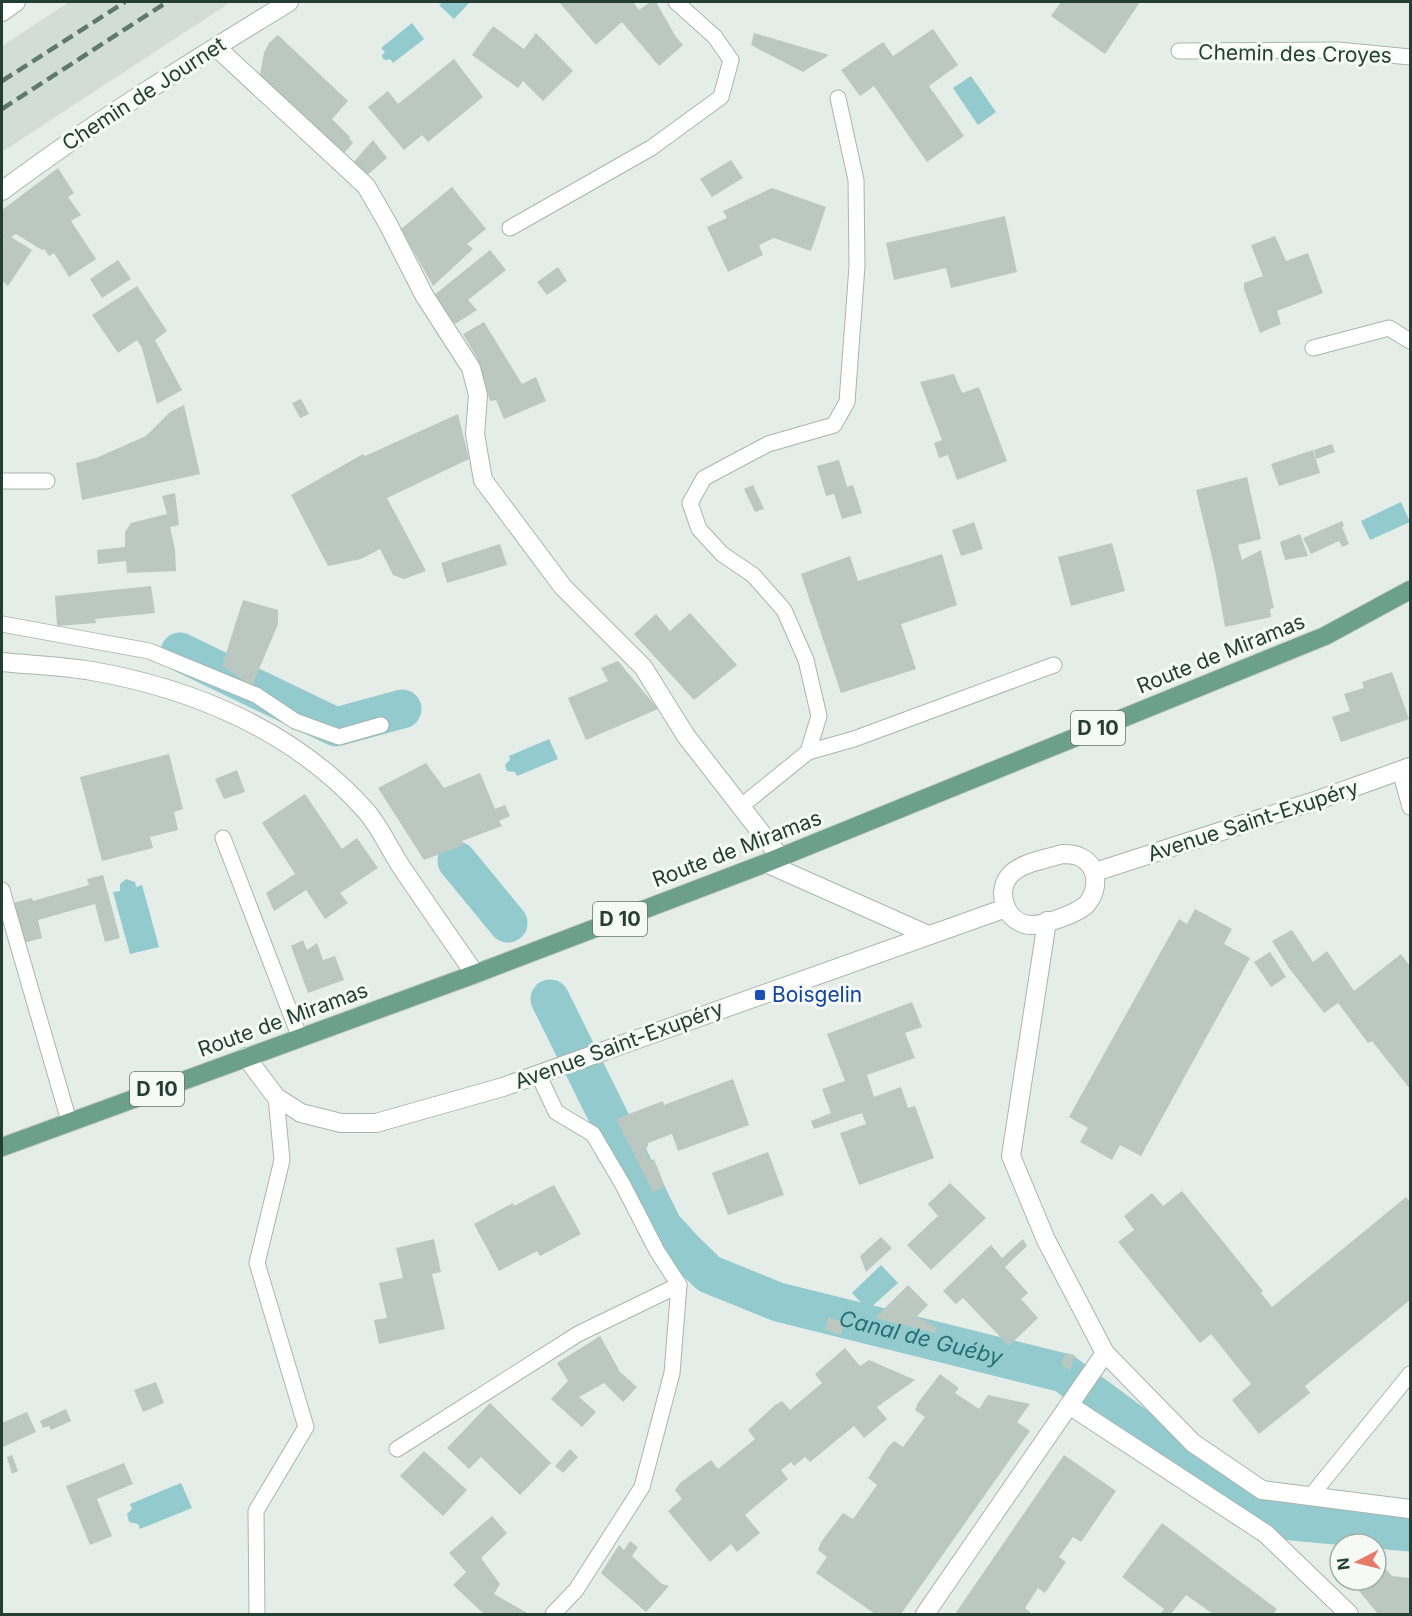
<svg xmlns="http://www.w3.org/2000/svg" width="1412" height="1616" font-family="Inter,sans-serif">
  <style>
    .built { fill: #d3ddd7 }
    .water { fill: #92cacd }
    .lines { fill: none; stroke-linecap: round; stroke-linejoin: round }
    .canal { stroke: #92cacd; stroke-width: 39 }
    .building { fill: #bac8c1 }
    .service-casing { stroke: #a8b5af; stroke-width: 17 }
    .minor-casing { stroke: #a8b5af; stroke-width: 20 }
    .tertiary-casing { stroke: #a8b5af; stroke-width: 20 }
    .primary-casing { stroke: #c2c9c6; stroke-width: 20 }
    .service { stroke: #fff; stroke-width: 15 }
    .minor { stroke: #fff; stroke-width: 18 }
    .tertiary { stroke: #fff; stroke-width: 18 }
    .primary { stroke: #6d9f8d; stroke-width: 18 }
    .rail { stroke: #607970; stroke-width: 4.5; stroke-dasharray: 12 6; stroke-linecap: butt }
    .transit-dot { fill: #1a4fb4; stroke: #f5faf7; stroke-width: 2 }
    .labels { text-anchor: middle; stroke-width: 6; stroke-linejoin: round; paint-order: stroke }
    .shield { fill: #f5faf7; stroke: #63766f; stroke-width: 1.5 }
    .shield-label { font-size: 20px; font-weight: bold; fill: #253e35 }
    .street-label { font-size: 21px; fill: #253e35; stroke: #f5faf7 }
    .transit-label { font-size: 21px; fill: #164399; stroke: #f5faf7; text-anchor: start }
    .water-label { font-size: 22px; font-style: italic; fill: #247075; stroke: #f5faf7 }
  </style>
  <rect width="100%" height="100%" fill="#e5ede9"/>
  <polygon class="built" points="69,2 231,2 2,152 2,46"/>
  <g class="water">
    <polygon points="443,2 470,2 454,19 439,5"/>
    <polygon points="412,23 424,39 393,63 390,59 387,60 383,59 382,55 385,52 381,48"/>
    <polygon points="971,76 996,112 978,125 953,88"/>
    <polygon points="1401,502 1410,522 1370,540 1361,521"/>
    <polygon points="549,739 558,759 517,776 515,772 507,771 505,765 510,760 509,756"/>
    <polygon points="126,879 135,882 136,887 142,885 159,947 130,954 113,892 120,891 120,884"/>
    <polygon points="881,1265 898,1283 868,1310 852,1293"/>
    <polygon points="181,1483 192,1508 140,1529 138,1524 129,1522 127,1514 132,1509 130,1504"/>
  </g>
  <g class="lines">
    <g class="canal">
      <polyline points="180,652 336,727 402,709"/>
      <polyline points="457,861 508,923"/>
      <path id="s1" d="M 550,999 L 663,1227 L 684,1250 L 709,1274 L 778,1302 L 1064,1373 L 1260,1518 L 1410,1532"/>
    </g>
  </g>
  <g class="building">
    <polygon points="559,2 633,2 639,10 650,2 656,2 676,37 683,45 659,66 622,22 596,45"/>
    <polygon points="1061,2 1140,2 1105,54 1051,16"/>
    <polygon points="493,26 524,49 536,33 573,71 543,101 523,81 518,88 472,55"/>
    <polygon points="933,29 958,65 929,86 964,136 927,162 874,86 860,96 841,70 883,42 893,56"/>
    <polygon points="754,33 829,55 803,72 751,45"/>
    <polygon points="278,35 348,101 332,119 350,137 349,138 353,143 343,154 317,132 319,130 260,75 264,53 269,43"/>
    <polygon points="454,59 483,97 428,142 422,135 404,150 368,107 388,91 398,104"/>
    <polygon points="373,140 387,158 366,176 352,164"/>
    <polygon points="731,160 743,178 712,197 700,179"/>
    <polygon points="58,168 74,193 68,197 81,215 71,221 96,259 69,277 54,253 49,256 44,249 42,250 16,234 11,237 32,250 8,286 2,281 2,243 4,240 2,238 2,210"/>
    <polygon points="452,187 486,229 467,244 473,249 433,286 401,229"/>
    <polygon points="772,188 826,207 811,251 774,238 759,245 763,255 728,272 707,227 727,218 723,211"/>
    <polygon points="1005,216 1017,272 951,288 946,268 894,280 886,243"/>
    <polygon points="1275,236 1286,261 1308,253 1323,293 1277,311 1281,324 1260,333 1244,289 1244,283 1263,276 1251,245"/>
    <polygon points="490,250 506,270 468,300 477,310 455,324 433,296"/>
    <polygon points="118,260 131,279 102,298 90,279"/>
    <polygon points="558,267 567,281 547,295 537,282"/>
    <polygon points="137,286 167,331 155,340 182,390 157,404 142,348 137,340 118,353 92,315"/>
    <polygon points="484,322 522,384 536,377 546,401 504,419 496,400 490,401 477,358 463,334"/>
    <polygon points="954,374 962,393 979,387 1007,461 957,480 948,455 939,458 934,443 942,440 920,382"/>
    <polygon points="301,399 309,414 300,418 292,403"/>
    <polygon points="184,405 200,474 82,500 76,463 96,458 146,436 170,412"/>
    <polygon points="458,414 469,459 387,498 426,571 404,579 393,575 380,549 361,559 328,566 291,495 363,454 365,456"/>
    <polygon points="1332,444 1335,452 1316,459 1314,450"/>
    <polygon points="1313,450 1320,473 1279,486 1271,464"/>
    <polygon points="839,460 847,487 853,485 862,513 842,519 834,494 826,496 817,466"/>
    <polygon points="1247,477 1261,539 1238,545 1242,560 1261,550 1274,608 1270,609 1271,617 1225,627 1215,570 1196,490"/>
    <polygon points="753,485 764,509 755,512 744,489"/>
    <polygon points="175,493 179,525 170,527 175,550 176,571 127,573 126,561 98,564 97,550 125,547 125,532 131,523 167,514 162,496"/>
    <polygon points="1342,521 1344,526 1342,527 1349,544 1342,547 1339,541 1311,554 1303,538"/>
    <polygon points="974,522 983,549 961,556 952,530"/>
    <polygon points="1300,534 1308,556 1285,560 1280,542"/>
    <polygon points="1112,543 1125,591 1071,606 1058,557"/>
    <polygon points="500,544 507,565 447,583 441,563"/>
    <polygon points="942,554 957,605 901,624 916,669 841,693 801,574 850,556 858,581"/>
    <polygon points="151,586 155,613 95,619 96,623 57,626 55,596"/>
    <polygon points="243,600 278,610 278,624 252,686 222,666"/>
    <polygon points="690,613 737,665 694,700 634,634 656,614 670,631"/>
    <polygon points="618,661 658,709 586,740 568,698 608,681 601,668"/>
    <polygon points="1392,672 1409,719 1341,742 1332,717 1350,711 1344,694 1364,688 1362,682"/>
    <polygon points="169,754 183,809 174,812 178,830 150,837 153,848 102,861 80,777"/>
    <polygon points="426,763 444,788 480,773 495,809 505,805 510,816 499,821 502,826 462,841 464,845 424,860 378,788"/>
    <polygon points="237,770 245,792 224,799 215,779"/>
    <polygon points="305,794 342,849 357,838 378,868 340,893 348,903 325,919 306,890 274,911 266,893 295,874 262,823"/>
    <polygon points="103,875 120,938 105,942 95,904 38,920 42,938 24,943 13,903 32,898 33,901 89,885 87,879"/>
    <polygon points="1195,909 1232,929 1224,944 1250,958 1141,1156 1120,1145 1112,1160 1080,1142 1088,1128 1069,1117 1179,919 1187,924"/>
    <polygon points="1292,930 1313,962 1327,951 1354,991 1401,954 1410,966 1410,1089 1372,1041 1368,1043 1338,1003 1324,1013 1289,968 1272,941"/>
    <polygon points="303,940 307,950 317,943 323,960 335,956 344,980 308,993 291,946"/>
    <polygon points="1270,952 1286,977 1271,987 1254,962"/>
    <polygon points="912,1002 922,1027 905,1033 915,1058 867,1075 874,1097 901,1087 908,1108 915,1106 934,1158 859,1185 840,1133 866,1124 862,1113 814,1129 811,1121 831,1113 822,1089 845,1081 827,1034"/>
    <polygon points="733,1079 749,1125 678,1151 672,1134 648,1143 648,1146 645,1149 650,1161 654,1159 665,1187 653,1192 616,1119 663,1101 664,1105"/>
    <polygon points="768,1152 784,1195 728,1215 712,1173"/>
    <polygon points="950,1183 986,1218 931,1270 907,1245 938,1216 928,1204"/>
    <polygon points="554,1185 581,1234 540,1256 537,1251 499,1271 474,1224 513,1203 514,1206"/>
    <polygon points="1182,1191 1263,1291 1261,1293 1272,1307 1406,1197 1410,1202 1410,1300 1305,1386 1310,1393 1259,1434 1232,1400 1251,1384 1211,1334 1200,1343 1118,1242 1134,1230 1124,1216 1152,1193 1163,1206"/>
    <polygon points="881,1237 892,1248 866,1272 860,1256"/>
    <polygon points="434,1239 441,1272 432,1274 445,1329 379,1344 374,1320 387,1318 379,1283 403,1278 396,1248"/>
    <polygon points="1023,1239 1027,1246 1005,1267 1028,1293 1021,1299 1038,1318 1009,1346 963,1298 956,1304 943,1291 991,1245 1002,1258"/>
    <polygon points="908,1285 928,1305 917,1316 937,1328 935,1333 875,1318"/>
    <polygon points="828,1317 845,1322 841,1335 825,1330"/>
    <polygon points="600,1336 620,1372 637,1387 623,1402 604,1383 579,1397 596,1412 582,1427 551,1399 568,1381 557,1363"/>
    <polygon points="845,1348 860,1366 869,1360 915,1380 877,1407 887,1419 864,1438 854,1426 810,1462 805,1457 794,1466 791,1462 781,1470 788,1479 745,1515 760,1533 737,1552 731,1544 710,1562 668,1511 682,1499 675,1490 680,1483 711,1460 718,1469 755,1439 748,1430 775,1405 782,1401 790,1410 822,1383 815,1374"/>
    <polygon points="1066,1353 1075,1355 1070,1371 1061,1364"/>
    <polygon points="940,1374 959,1388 955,1393 979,1409 988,1395 1030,1404 1017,1422 1030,1431 901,1614 875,1614 816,1573 827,1557 818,1550 821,1542 843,1513 853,1519 877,1485 868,1478 888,1447 894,1441 903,1447 925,1417 915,1410 918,1403"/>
    <polygon points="156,1382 164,1403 143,1412 134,1390"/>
    <polygon points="490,1403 551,1463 520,1495 481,1457 469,1469 447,1448"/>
    <polygon points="66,1409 71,1421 51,1430 49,1426 43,1428 40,1421"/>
    <polygon points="27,1412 36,1432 3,1447 2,1423"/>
    <polygon points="570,1449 578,1457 563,1473 555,1466"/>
    <polygon points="424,1451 467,1490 443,1516 400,1476"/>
    <polygon points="12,1455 18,1471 12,1474 7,1457"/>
    <polygon points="1064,1455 1116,1491 1081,1542 1073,1537 1059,1557 1066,1562 1045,1593 1038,1588 1025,1608 1031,1613 1030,1614 955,1614"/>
    <polygon points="124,1463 133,1484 97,1499 112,1536 90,1545 66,1486"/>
    <polygon points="492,1516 507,1533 481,1558 500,1584 494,1594 529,1614 484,1614 453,1585 466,1572 449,1553"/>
    <polygon points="1162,1523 1277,1609 1273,1614 1213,1614 1186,1595 1171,1614 1160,1614 1164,1609 1122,1577"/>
    <polygon points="630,1541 638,1547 632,1556 662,1584 669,1586 646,1612 601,1573 619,1545 624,1550"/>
    <polygon points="1377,1559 1392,1576 1410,1578 1410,1614 1378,1614 1350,1580 1376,1580"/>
  </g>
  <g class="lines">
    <defs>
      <g id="service">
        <polyline points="1179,51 1338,50 1410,57"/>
        <polyline points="510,228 651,148 721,97 731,60 715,37 676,2"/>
        <polyline points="1313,348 1389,328 1410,341"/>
        <polyline points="2,481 47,481"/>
        <polyline points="2,624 149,651 256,695 295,721 339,737 381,725"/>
        <polyline points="808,752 854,739 1054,665"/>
        <polyline points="1400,771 1410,807"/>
        <polyline points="740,807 808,752 819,716 806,660 784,610 753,575 722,554 699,529 690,503 704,478 768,444 834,425 847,402 857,266 856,180 838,98"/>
        <polyline points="223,838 300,1038"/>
        <polyline points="2,890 69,1121"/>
        <polyline points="538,1074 556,1112 593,1134 623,1185 657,1251 679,1285 672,1373 642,1487 576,1590 553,1614"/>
        <polyline points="397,1449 578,1334 679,1285"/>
        <polyline points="1310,1497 1410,1374"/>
        <polyline points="257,1614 256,1511 306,1427 257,1263 282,1160 276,1097"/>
      </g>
      <g id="minor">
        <polyline points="2,12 16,2"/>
        <polyline points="216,47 366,186 388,224 424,295 471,368 478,395 475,434 483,480 563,587 643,667 686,736 780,857"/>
        <path d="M 2,191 C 94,122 191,62 289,2"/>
        <path d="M 2,662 C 31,665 62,666 92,671 C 195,689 296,732 366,811 C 380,827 389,848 400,865 C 425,902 450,938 475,974"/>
        <polyline points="766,863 928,935"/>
        <polyline points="1047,921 1011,1156 1046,1240 1105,1353 1193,1443 1262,1490 1410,1509"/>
        <polyline points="1069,1405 1266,1534 1349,1614"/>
        <polyline points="925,1614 1105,1353"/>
      </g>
      <g id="tertiary">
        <path d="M 1062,854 C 1068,854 1075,854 1080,857 C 1099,866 1099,889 1087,904 C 1079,913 1044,925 1032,925 C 1006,925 994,891 1011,874 C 1023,862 1047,859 1062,854 Z"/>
        <polyline points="1095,872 1318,800 1410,767"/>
        <polyline points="246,1057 276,1097 301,1113 341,1123 376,1123 503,1087 1006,908"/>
      </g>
      <polyline id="primary" points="2,1147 475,974 766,863 1325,636 1410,590"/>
    </defs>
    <use href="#service" class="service-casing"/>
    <use href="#minor" class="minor-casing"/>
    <use href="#tertiary" class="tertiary-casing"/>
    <use href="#primary" class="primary-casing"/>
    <use href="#service" class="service"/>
    <use href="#minor" class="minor"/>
    <use href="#tertiary" class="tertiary"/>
    <use href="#primary" class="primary"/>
    <g class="rail">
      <polyline points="2,81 125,2"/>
      <polyline points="2,109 167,2"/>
    </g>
  </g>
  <rect class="transit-dot" x="754" y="989" width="12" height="12" rx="3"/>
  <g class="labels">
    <g class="shield">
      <rect x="1071" y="711" width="54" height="34" rx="4.5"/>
      <rect x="593" y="902" width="54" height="34" rx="4.5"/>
      <rect x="130" y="1072" width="54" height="34" rx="4.5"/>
    </g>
    <g class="shield-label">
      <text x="1098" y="735">D 10</text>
      <text x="620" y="926">D 10</text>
      <text x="157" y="1096">D 10</text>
    </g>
    <g class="street-label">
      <text transform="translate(1295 54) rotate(1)" y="7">Chemin des Croyes</text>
      <text transform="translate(144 94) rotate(-33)" y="7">Chemin de Journet</text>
      <text transform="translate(1221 654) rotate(-22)" y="7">Route de Miramas</text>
      <text transform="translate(1253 821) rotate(-18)" y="7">Avenue Saint-Exupéry</text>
      <text transform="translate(737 849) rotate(-21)" y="7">Route de Miramas</text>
      <text transform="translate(283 1020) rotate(-20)" y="7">Route de Miramas</text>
      <text transform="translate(619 1045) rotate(-20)" y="7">Avenue Saint-Exupéry</text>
    </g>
    <g class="transit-label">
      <text x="772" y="1002">Boisgelin</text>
    </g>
    <g class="water-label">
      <text dy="8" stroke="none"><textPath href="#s1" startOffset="542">Canal de Guéby</textPath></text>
    </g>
  </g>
  <rect width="1412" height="1616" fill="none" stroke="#253e35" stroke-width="6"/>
  <g transform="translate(1358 1562) rotate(263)"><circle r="28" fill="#f5faf7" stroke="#a2afa9" stroke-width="1.5"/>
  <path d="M0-4.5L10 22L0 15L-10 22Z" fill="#e77b69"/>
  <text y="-9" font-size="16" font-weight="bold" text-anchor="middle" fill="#253e35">N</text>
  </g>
</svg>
